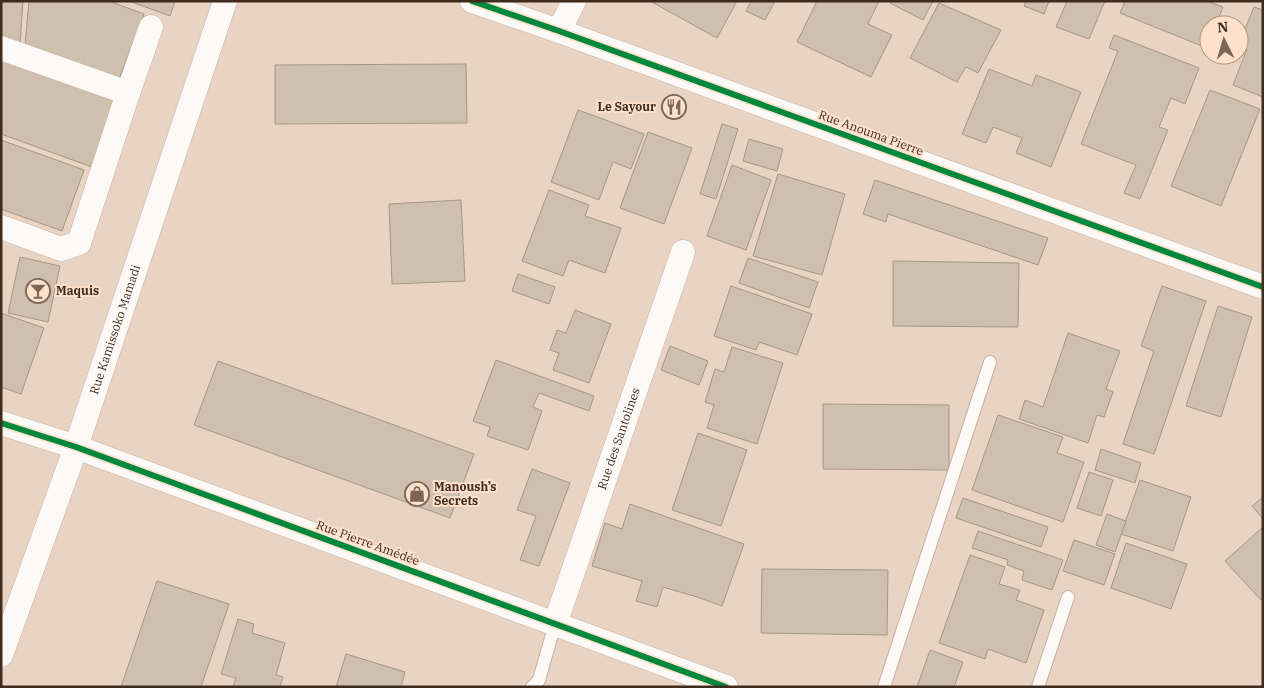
<svg xmlns="http://www.w3.org/2000/svg" width="1264" height="688" font-family="'IBM Plex Serif',serif">
  <style>
    .building { fill: #cebfaf; stroke: #a59686 }
    .lines { fill: none; stroke-linecap: round; stroke-linejoin: round }
    .service-casing { stroke: #c5b2a5; stroke-width: 14 }
    .minor-casing { stroke: #c5b2a5; stroke-width: 25 }
    .service { stroke: #fcf9f6; stroke-width: 12 }
    .minor { stroke: #fcf9f6; stroke-width: 24 }
    .cycleway-casing { stroke: #fee0cb; stroke-width: 9 }
    .cycleway { stroke: #00873e; stroke-width: 6 }
    .labels { text-anchor: middle; stroke-width: 4; stroke-linejoin: round; paint-order: stroke }
    .poi-label { font-size: 12px; font-weight: bold; fill: #3f2c1e; stroke: #fee0cb; text-anchor: start }
    .street-label { font-size: 12px; fill: #3f2c1e; stroke: #fee0cb }
  </style>
  <rect width="100%" height="100%" fill="#e9d4c4"/>
  <g class="building">
    <polygon points="1,1 23,1 20,45 1,38"/>
    <polygon points="29,1 109,1 144,14 119,79 25,45"/>
    <polygon points="129,1 175,1 170,16"/>
    <polygon points="650,1 737,1 717,38"/>
    <polygon points="751,1 775,1 765,20 746,11"/>
    <polygon points="817,1 879,1 868,24 892,35 871,77 797,42"/>
    <polygon points="891,1 933,1 923,20 890,3"/>
    <polygon points="1026,1 1049,1 1044,14 1024,6"/>
    <polygon points="1067,1 1105,1 1089,39 1056,27"/>
    <polygon points="1125,1 1207,1 1223,7 1216,25 1209,25 1209,42 1207,48 1120,13"/>
    <polygon points="939,3 1001,30 978,73 966,67 957,82 910,58"/>
    <polygon points="1254,7 1263,10 1263,97 1233,85 1247,49 1239,45 1239,44"/>
    <polygon points="1114,35 1199,68 1185,104 1171,98 1159,127 1168,130 1140,199 1124,193 1136,165 1081,144 1118,51 1109,48"/>
    <polygon points="1,56 117,97 92,167 1,134"/>
    <polygon points="466,64 467,123 275,124 275,65"/>
    <polygon points="989,69 1032,86 1036,75 1081,92 1051,167 1016,153 1022,138 993,127 986,143 962,134"/>
    <polygon points="1210,90 1260,109 1221,206 1171,186"/>
    <polygon points="578,110 644,134 631,169 613,162 599,200 551,182"/>
    <polygon points="722,124 738,129 716,199 700,194"/>
    <polygon points="648,132 692,148 664,224 620,208"/>
    <polygon points="749,139 783,149 777,171 743,161"/>
    <polygon points="1,140 84,170 62,231 1,209"/>
    <polygon points="732,165 771,180 746,250 707,236"/>
    <polygon points="778,174 845,194 822,275 753,256"/>
    <polygon points="875,180 1048,238 1038,265 888,214 886,222 863,214"/>
    <polygon points="549,190 589,205 585,216 621,228 605,273 569,260 563,276 522,261"/>
    <polygon points="461,200 465,281 392,284 389,204"/>
    <polygon points="20,257 60,266 48,322 8,313"/>
    <polygon points="748,258 818,282 809,308 739,283"/>
    <polygon points="893,261 1019,263 1018,327 893,326"/>
    <polygon points="518,274 555,287 549,304 512,291"/>
    <polygon points="731,286 812,314 797,355 759,342 756,350 714,336"/>
    <polygon points="1162,286 1206,301 1154,454 1123,444 1154,351 1141,346"/>
    <polygon points="1218,306 1252,317 1221,417 1186,406"/>
    <polygon points="575,310 611,324 589,383 553,370 559,353 550,350 557,330 566,333"/>
    <polygon points="1,313 44,328 21,394 1,387"/>
    <polygon points="1068,333 1120,351 1106,389 1113,392 1104,417 1097,415 1088,443 1019,419 1025,400 1043,407"/>
    <polygon points="670,346 708,361 699,385 661,370"/>
    <polygon points="732,347 783,363 757,444 707,428 714,405 705,402 715,369 724,372"/>
    <polygon points="496,360 594,396 589,411 539,393 533,407 542,411 528,450 487,436 490,427 473,421"/>
    <polygon points="218,361 474,454 450,518 194,425"/>
    <polygon points="823,404 949,405 949,470 823,469"/>
    <polygon points="998,415 1063,437 1057,453 1084,462 1063,522 972,490"/>
    <polygon points="698,433 747,450 721,526 672,510"/>
    <polygon points="1101,449 1141,463 1135,483 1095,470"/>
    <polygon points="532,469 570,483 539,566 520,560 536,516 517,510"/>
    <polygon points="1089,472 1113,480 1101,516 1077,508"/>
    <polygon points="1140,480 1191,497 1173,551 1121,534"/>
    <polygon points="1263,497 1263,519 1252,506"/>
    <polygon points="963,498 1048,527 1041,547 956,518"/>
    <polygon points="630,504 744,544 722,606 697,597 663,587 657,607 636,601 642,581 592,566 605,523 622,529"/>
    <polygon points="1107,514 1126,521 1115,552 1096,545"/>
    <polygon points="1263,527 1263,599 1261,600 1225,561"/>
    <polygon points="978,531 1063,560 1052,590 1022,580 1024,571 1007,565 1008,560 972,548"/>
    <polygon points="1074,540 1115,554 1104,585 1063,571"/>
    <polygon points="1126,543 1187,564 1171,609 1111,588"/>
    <polygon points="970,555 1005,567 999,584 1020,590 1016,600 1044,610 1026,663 988,649 985,659 939,643"/>
    <polygon points="762,569 888,570 887,635 761,633"/>
    <polygon points="157,581 229,604 201,687 121,687"/>
    <polygon points="238,619 254,624 252,633 285,643 276,675 283,677 280,687 233,687 236,678 221,674"/>
    <polygon points="930,650 963,662 954,687 917,687"/>
    <polygon points="346,654 405,672 401,687 336,687"/>
  </g>
  <g class="lines">
    <defs>
      <g id="service">
        <polyline points="532,687 539,680 555,624"/>
        <polyline points="884,687 990,362"/>
        <polyline points="1038,687 1068,597"/>
      </g>
      <g id="minor">
        <polyline points="472,1 559,31 1263,287"/>
        <polyline points="559,31 574,1"/>
        <polyline points="1,48 128,93"/>
        <polyline points="1,227 61,249 79,243 128,93 151,27"/>
        <polyline points="1,423 76,447 726,687"/>
        <path id="s1" d="M 555,624 L 683,252"/>
        <path id="s2" d="M 1,655 L 76,447 L 225,1"/>
      </g>
    </defs>
    <use href="#service" class="service-casing"/>
    <use href="#minor" class="minor-casing"/>
    <use href="#service" class="service"/>
    <use href="#minor" class="minor"/>
    <defs>
      <g id="cycleway">
        <polyline points="472,1 559,31 1263,287"/>
        <polyline points="1,423 76,447 726,687"/>
      </g>
    </defs>
    <use href="#cycleway" class="cycleway-casing"/>
    <use href="#cycleway" class="cycleway"/>
  </g>
  <defs>
    <symbol id="restaurant-ring" viewBox="-11 -11 22 22"><circle r="9.5" fill="#fee0cb" stroke="#7a6758" stroke-width="1.5"/><path d="M-5-6h1v4h1v-4h1v4h1v-4h1v5L-1.5 .5V6h-2V.5L-5-1ZM5-6V6H3V1.5H1.5Q1.5-4 5-6Z" fill="#7a6758"/></symbol>
    <symbol id="bar-ring" viewBox="-11 -11 22 22"><circle r="9.5" fill="#fee0cb" stroke="#7a6758" stroke-width="1.5"/><path d="M-6-5H6L.8 .8V4.5H3.5V6h-7V4.5H-.8V.8Z" fill="#7a6758"/></symbol>
    <symbol id="shop-ring" viewBox="-11 -11 22 22"><circle r="9.5" fill="#fee0cb" stroke="#7a6758" stroke-width="1.5"/><path d="M-5-2.5h2.3a2.7 3.5 0 0 1 5.4 0H5L5.5 6h-11ZM-1.5-2.5h3a1.5 2.3 0 0 0-3 0Z" fill="#7a6758"/></symbol>
  </defs>
  <g fill-rule="evenodd">
    <use href="#restaurant-ring" x="660" y="93" width="28" height="28"/>
    <use href="#bar-ring" x="24" y="277" width="28" height="28"/>
    <use href="#shop-ring" x="403" y="480" width="28" height="28"/>
  </g>
  <g class="labels">
    <g class="poi-label">
      <text x="656" y="111" text-anchor="end">Le Sayour</text>
      <text x="56" y="295">Maquis</text>
      <text x="434" y="491">Manoush’s<tspan x="434" dy="14">Secrets</tspan></text>
    </g>
    <g class="street-label">
      <text transform="translate(871 133) rotate(20)" y="4">Rue Anouma Pierre</text>
      <text dy="4" stroke="none"><textPath href="#s2" startOffset="345">Rue Kamissoko Mamadi</textPath></text>
      <text dy="4" stroke="none"><textPath href="#s1" startOffset="196">Rue des Santolines</textPath></text>
      <text transform="translate(368 543) rotate(20)" y="4">Rue Pierre Amédée</text>
    </g>
  </g>
  <rect width="1264" height="688" fill="none" stroke="#3f2c1e" stroke-width="5"/>
  <g transform="translate(1224 40) rotate(355)"><circle r="24" fill="#fee0cb" stroke="#b29886"/>
  <path d="M0-4L9 19L0 12L-9 19Z" fill="#7a6758"/>
  <text y="-8" font-size="14" font-weight="bold" text-anchor="middle" fill="#3f2c1e">N</text>
  </g>
</svg>
